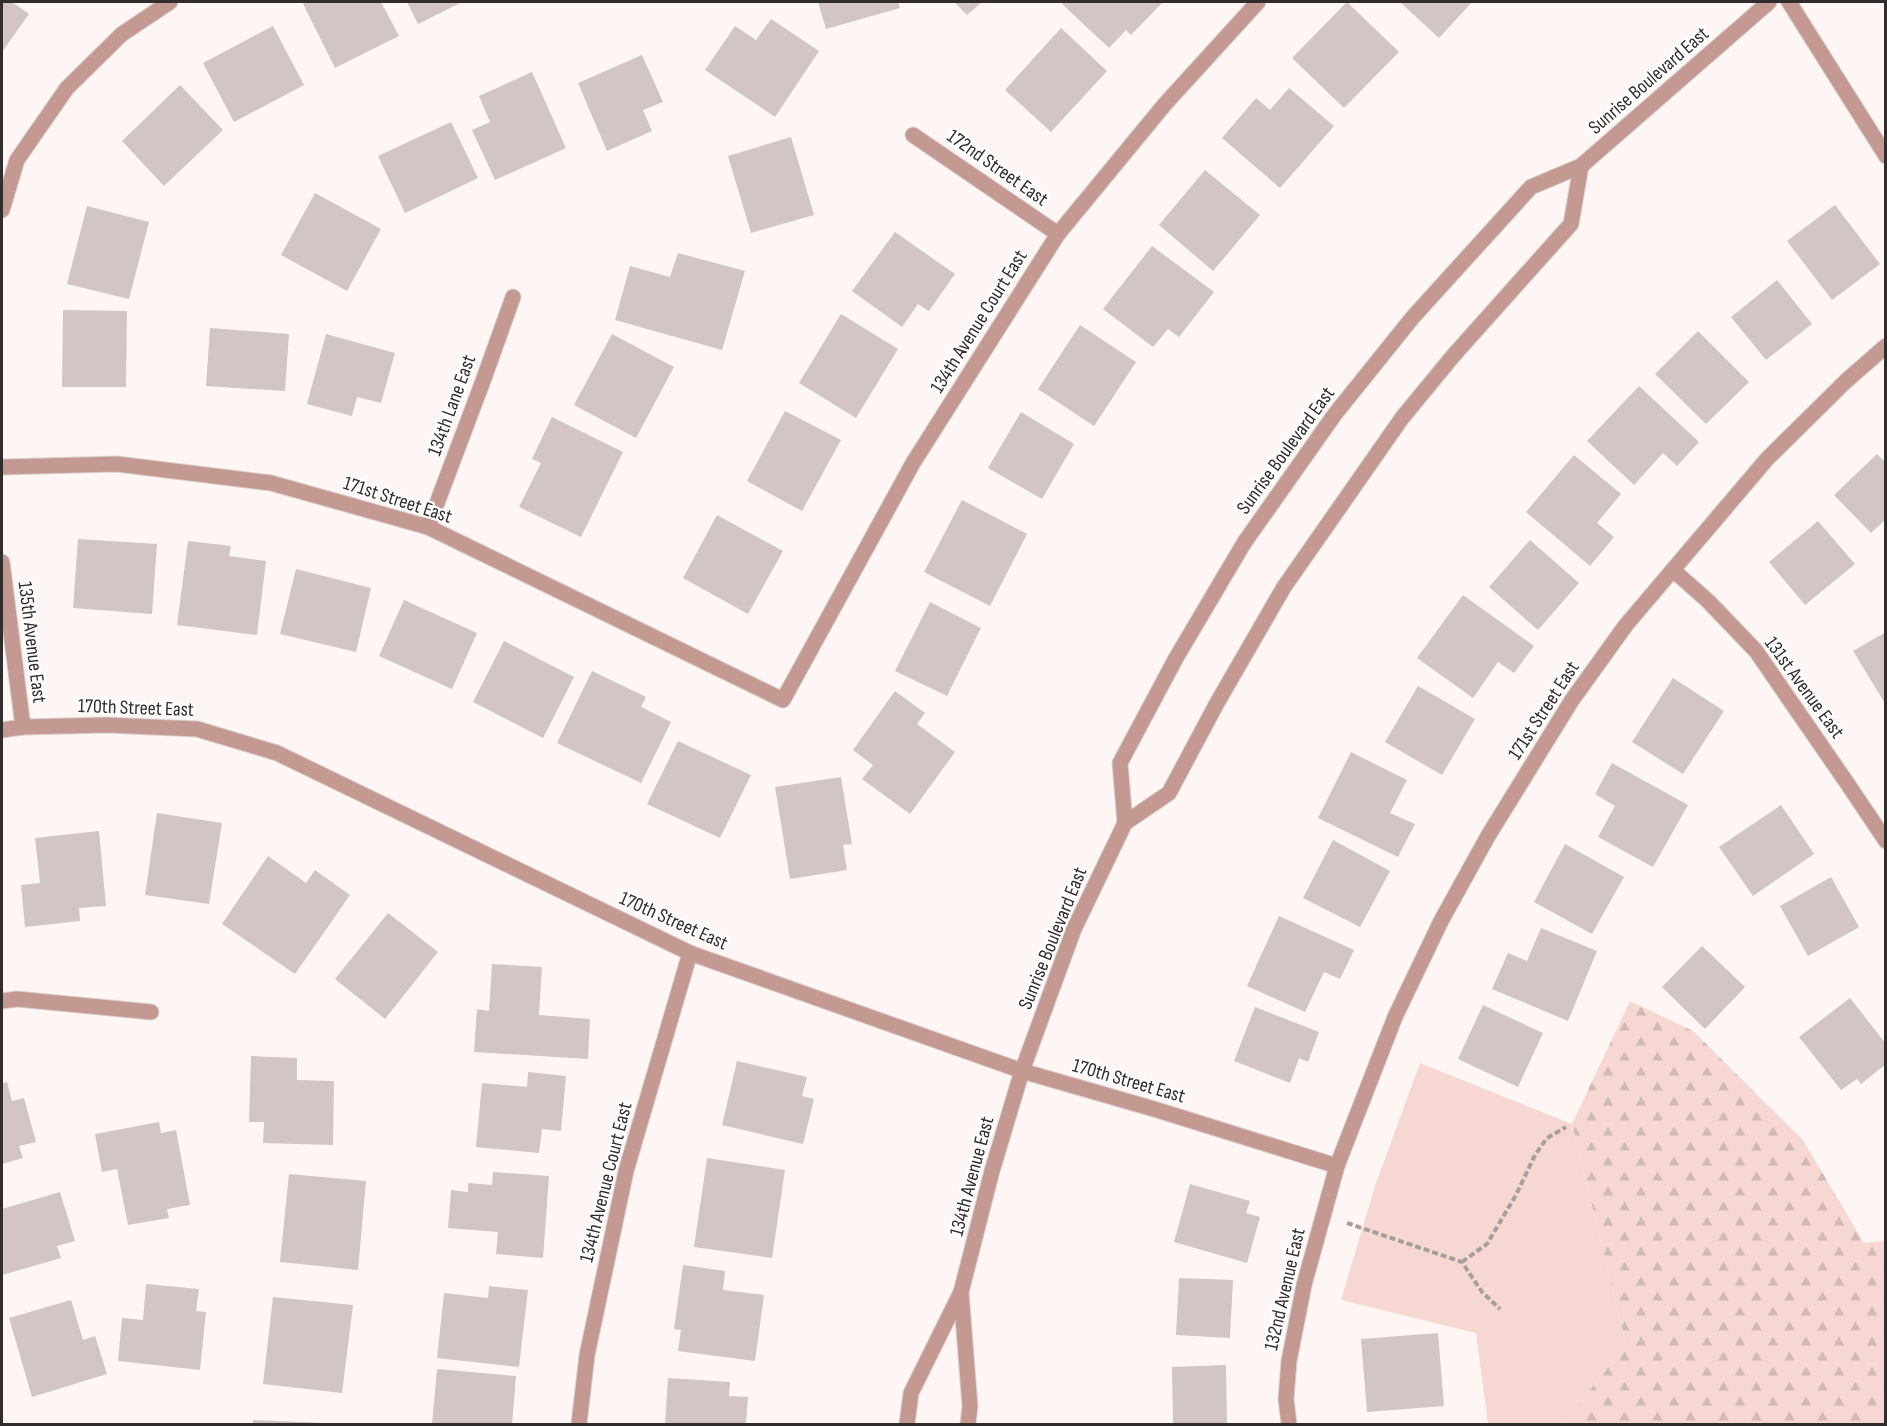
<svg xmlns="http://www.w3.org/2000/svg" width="1887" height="1426" font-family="'Sofia Sans Condensed',sans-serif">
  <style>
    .forest { fill: url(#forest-firs) }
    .park { fill: #f6d7d1 }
    .building { fill: #d2c5c3 }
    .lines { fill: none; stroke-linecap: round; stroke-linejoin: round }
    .minor-casing { stroke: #d9d2d1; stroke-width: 17 }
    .path { stroke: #a59f9e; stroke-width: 4; stroke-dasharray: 6 3; stroke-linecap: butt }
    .minor { stroke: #c49992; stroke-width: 15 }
    .labels { text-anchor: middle; stroke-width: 4.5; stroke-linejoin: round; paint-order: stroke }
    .street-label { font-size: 20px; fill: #322d2d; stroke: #fff }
  </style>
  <defs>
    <pattern id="forest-firs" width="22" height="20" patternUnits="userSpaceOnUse" patternTransform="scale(1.5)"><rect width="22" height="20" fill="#f6d7d1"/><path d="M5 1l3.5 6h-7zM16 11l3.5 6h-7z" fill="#d3b9b4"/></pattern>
  </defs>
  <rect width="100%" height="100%" fill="#fef6f5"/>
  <polygon class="forest" points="1630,1001 1693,1031 1803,1140 1864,1243 1885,1241 1885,1424 1563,1424 1626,1344 1572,1124"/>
  <polygon class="park" points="1420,1063 1572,1124 1626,1344 1563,1424 1488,1424 1476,1333 1341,1300 1375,1186"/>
  <g class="building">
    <polygon points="2,2 12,2 29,14 2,52"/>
    <polygon points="308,2 381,2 399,36 335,68 303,4"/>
    <polygon points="407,2 462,2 418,24"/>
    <polygon points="818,2 898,2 900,8 826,29"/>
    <polygon points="954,2 982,2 967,15"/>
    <polygon points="1064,2 1163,2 1131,35 1126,30 1109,48 1062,4"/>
    <polygon points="1347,2 1399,52 1344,108 1292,58"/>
    <polygon points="1400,2 1472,2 1439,38"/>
    <polygon points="771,19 819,51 775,117 705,70 735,26 756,40"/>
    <polygon points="273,26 304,85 234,122 203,63"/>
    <polygon points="1061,28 1107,71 1051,132 1005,90"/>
    <polygon points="642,55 663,102 643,110 652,131 607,151 578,83"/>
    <polygon points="532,72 566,148 495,180 472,130 490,122 479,96"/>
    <polygon points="180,85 223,130 164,186 122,141"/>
    <polygon points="1289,88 1334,126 1280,188 1222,138 1256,98 1270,110"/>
    <polygon points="451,122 478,178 405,213 378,156"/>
    <polygon points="791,137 814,215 751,233 728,156"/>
    <polygon points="1205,170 1260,215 1213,271 1159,225"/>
    <polygon points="315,193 381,229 347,291 281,255"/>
    <polygon points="1835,205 1880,264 1832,300 1787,241"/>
    <polygon points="87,206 149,222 129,299 67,284"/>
    <polygon points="895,232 955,274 929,311 918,304 902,327 852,291"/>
    <polygon points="1152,246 1214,292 1179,337 1168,329 1153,347 1103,309"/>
    <polygon points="678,253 745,271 722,350 615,320 630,266 670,277"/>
    <polygon points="1777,280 1812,324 1766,360 1731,317"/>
    <polygon points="63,310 127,311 126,387 62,387"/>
    <polygon points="841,314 898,349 856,418 799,383"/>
    <polygon points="1080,325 1136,362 1094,426 1038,389"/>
    <polygon points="210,328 289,334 285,391 206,386"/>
    <polygon points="1698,331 1749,382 1706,424 1655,374"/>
    <polygon points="326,334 395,353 381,403 357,397 352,416 307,404"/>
    <polygon points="612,334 674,367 636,438 574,405"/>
    <polygon points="1639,386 1699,442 1677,466 1663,453 1634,485 1587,441"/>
    <polygon points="785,411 841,440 802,511 747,481"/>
    <polygon points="1021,412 1074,444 1042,499 988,468"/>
    <polygon points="552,417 623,452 581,537 519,507 541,463 532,459"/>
    <polygon points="1877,454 1886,463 1886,519 1871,533 1834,495"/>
    <polygon points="1574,455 1621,494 1597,523 1614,537 1590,566 1526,512"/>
    <polygon points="962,500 1027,534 990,606 924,572"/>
    <polygon points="717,515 783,551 748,614 683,578"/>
    <polygon points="1818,521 1855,564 1805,605 1769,562"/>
    <polygon points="78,539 157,544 152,614 73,608"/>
    <polygon points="1530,540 1579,583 1538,630 1489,587"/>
    <polygon points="188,541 231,546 229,556 266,561 257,635 177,625"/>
    <polygon points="296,569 371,588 356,652 280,634"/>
    <polygon points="1463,595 1534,646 1514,673 1498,662 1473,698 1417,658"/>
    <polygon points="404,600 477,633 452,689 379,656"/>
    <polygon points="930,602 981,628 947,696 895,671"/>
    <polygon points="1886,632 1886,705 1853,651"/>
    <polygon points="504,641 574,677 543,738 473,702"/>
    <polygon points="592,671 646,697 641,707 671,722 641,783 557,743"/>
    <polygon points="1673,678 1724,711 1683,774 1632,742"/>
    <polygon points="1418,686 1475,719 1442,775 1385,742"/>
    <polygon points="895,691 925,713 917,724 955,752 910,814 862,779 873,765 853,750"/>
    <polygon points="678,741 751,775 720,838 647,804"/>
    <polygon points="1351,752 1407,780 1390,813 1415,824 1398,857 1318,818"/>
    <polygon points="1612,763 1688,805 1653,867 1598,837 1615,806 1595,794"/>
    <polygon points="841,777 852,844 843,845 847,870 790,879 775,787"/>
    <polygon points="1781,805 1814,854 1753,896 1719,847"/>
    <polygon points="157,813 222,823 209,904 145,895"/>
    <polygon points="99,831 106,906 79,908 80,921 25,927 21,885 40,883 35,838"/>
    <polygon points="1333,840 1390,871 1360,927 1303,898"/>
    <polygon points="1565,844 1624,877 1592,934 1534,902"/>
    <polygon points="268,856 306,883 315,870 350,895 295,974 222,924"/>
    <polygon points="1831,877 1859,927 1808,956 1780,906"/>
    <polygon points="388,913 438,952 385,1019 335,979"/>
    <polygon points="1279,916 1354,950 1340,979 1324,972 1305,1012 1247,986"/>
    <polygon points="1541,928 1597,951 1568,1021 1492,989 1508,953 1527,961"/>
    <polygon points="1702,946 1745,987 1705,1029 1662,987"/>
    <polygon points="492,964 542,967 539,1015 590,1019 588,1059 474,1052 477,1009 489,1011"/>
    <polygon points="1850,998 1886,1044 1886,1064 1861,1084 1857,1079 1841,1090 1799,1037"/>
    <polygon points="1483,1005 1543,1033 1518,1087 1458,1059"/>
    <polygon points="1255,1007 1319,1032 1308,1062 1299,1058 1290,1083 1234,1061"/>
    <polygon points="251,1056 297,1058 297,1080 334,1081 333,1145 263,1143 264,1122 249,1122"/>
    <polygon points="737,1061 807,1077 802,1096 814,1099 803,1144 722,1125"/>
    <polygon points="528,1072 566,1076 561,1131 542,1129 539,1153 476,1147 482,1083 527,1087"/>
    <polygon points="7,1082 12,1101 24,1098 36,1142 19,1146 23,1158 2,1164 2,1083"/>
    <polygon points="159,1122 161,1133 176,1130 190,1205 167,1209 169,1218 128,1225 117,1169 102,1172 95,1134"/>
    <polygon points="707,1158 785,1170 772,1258 694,1247"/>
    <polygon points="493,1172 549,1176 543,1258 496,1254 498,1232 448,1228 451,1190 468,1192 468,1183 492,1185"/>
    <polygon points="289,1174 366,1181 358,1270 280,1262"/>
    <polygon points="1190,1184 1250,1201 1246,1213 1260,1217 1247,1263 1174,1242"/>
    <polygon points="60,1192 75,1241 57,1246 61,1258 2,1275 2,1209"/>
    <polygon points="683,1265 725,1271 723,1290 764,1295 755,1361 678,1351 681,1330 674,1329"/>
    <polygon points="1179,1278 1233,1280 1230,1338 1176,1335"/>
    <polygon points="146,1284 199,1289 196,1311 206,1312 200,1370 118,1361 122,1318 143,1320"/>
    <polygon points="489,1286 528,1290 519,1367 437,1358 444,1293 488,1298"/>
    <polygon points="273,1297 353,1305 342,1393 263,1384"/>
    <polygon points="71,1300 83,1340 95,1336 107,1374 32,1397 9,1318"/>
    <polygon points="1438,1333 1444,1406 1367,1412 1361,1339"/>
    <polygon points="1226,1365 1227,1424 1173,1424 1172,1367"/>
    <polygon points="437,1369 516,1376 512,1424 432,1424"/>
    <polygon points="668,1378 730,1382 729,1396 748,1397 746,1424 665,1424"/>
    <polygon points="253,1420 324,1423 324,1424 253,1424"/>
  </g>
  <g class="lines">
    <defs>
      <g id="minor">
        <polyline points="1789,2 1886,156"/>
        <polyline points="913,135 1058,234"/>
        <polyline points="2,210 17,160 67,88 122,34 170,2"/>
        <polyline points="2,467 117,464 271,483 428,527 783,700 913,463 1058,234 1165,104 1258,2"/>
        <polyline points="428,527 483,381 513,297"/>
        <polyline points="2,562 23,727"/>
        <polyline points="1673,570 1708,601 1756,651 1847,783 1886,841"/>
        <polyline points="2,730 23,727 107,725 197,729 277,753 690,953 1022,1071 1154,1109 1337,1166"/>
        <polyline points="1125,823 1120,763 1176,658 1244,543 1335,414 1413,317 1531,187 1581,166 1769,2"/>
        <polyline points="2,1001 17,999 151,1012"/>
        <polyline points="961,1292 970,1406 968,1424"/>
        <polyline points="579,1424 587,1355 626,1171 690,953"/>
        <polyline points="907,1424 911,1393 961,1292 992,1171 1022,1071 1074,929 1125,823 1169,793 1217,703 1284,587 1402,418 1453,356 1571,224 1581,166"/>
        <polyline points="1289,1424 1286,1399 1289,1361 1304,1285 1337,1166 1395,1017 1441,921 1488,836 1572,700 1626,625 1767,459 1846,381 1886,346"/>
      </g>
    </defs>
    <use href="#minor" class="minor-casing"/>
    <g class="path">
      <polyline points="1347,1223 1462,1262 1482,1292 1500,1309"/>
      <polyline points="1462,1262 1487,1244 1516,1195 1535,1155 1547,1138 1566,1127"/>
    </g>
    <use href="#minor" class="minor"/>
  </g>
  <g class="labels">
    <g class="street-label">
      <text transform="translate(1648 80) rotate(-41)" y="7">Sunrise Boulevard East</text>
      <text transform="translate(998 167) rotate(35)" y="7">172nd Street East</text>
      <text transform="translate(978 321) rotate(-58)" y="7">134th Avenue Court East</text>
      <text transform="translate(451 405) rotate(-70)" y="7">134th Lane East</text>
      <text transform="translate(1285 450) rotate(-54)" y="7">Sunrise Boulevard East</text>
      <text transform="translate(398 499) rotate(18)" y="7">171st Street East</text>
      <text transform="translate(33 642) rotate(83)" y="7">135th Avenue East</text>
      <text transform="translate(1805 687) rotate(54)" y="7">131st Avenue East</text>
      <text transform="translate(136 707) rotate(2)" y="7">170th Street East</text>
      <text transform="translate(1543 710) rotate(-57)" y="7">171st Street East</text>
      <text transform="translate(674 920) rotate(24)" y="7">170th Street East</text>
      <text transform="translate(1052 938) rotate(-68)" y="7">Sunrise Boulevard East</text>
      <text transform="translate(1129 1080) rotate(16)" y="7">170th Street East</text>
      <text transform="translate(971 1176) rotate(-75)" y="7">134th Avenue East</text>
      <text transform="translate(605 1182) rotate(-76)" y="7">134th Avenue Court East</text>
      <text transform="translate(1284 1289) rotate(-77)" y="7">132nd Avenue East</text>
    </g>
  </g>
  <rect width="1887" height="1426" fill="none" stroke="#322d2d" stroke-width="6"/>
</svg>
